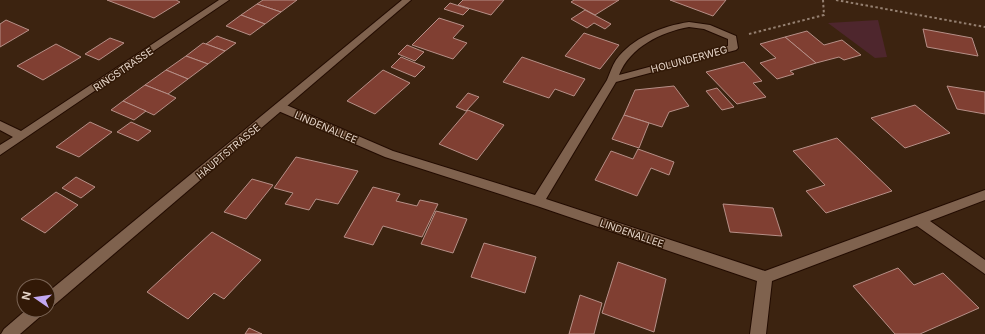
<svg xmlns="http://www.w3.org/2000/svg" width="985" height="334" font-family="Inter,sans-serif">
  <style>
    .green { fill: #4e262d }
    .building { fill: #803f32; stroke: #b68f87 }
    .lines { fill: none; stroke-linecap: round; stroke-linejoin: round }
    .minor-casing { stroke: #220b00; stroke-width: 2 }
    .tertiary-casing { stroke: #220b00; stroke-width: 2 }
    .path { stroke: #958071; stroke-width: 2; stroke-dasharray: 2.5 2.5; stroke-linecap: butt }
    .minor { fill: #7f624e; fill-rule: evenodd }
    .tertiary { fill: #7f624e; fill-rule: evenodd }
    .labels { text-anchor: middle; stroke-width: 3; stroke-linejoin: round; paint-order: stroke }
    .street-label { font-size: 10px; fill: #e6d5c9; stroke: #321907 }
  </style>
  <rect width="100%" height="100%" fill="#3c2310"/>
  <polygon class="green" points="878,20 887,57 875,58 828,23"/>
  <g class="building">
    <polygon points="107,0 176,0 180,2 154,18"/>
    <polygon points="263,0 297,0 281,12 257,4"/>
    <polygon points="463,0 504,0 491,15 458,5"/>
    <polygon points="574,0 619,0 595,15 571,2"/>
    <polygon points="670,0 726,0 713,16"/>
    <polygon points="450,3 469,9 463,15 444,9"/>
    <polygon points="257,4 281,12 265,24 241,15"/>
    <polygon points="585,10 611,24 605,29 594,23 587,28 571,19"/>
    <polygon points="241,15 265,24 250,35 226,26"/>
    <polygon points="439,18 464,26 453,38 467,43 453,59 412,45"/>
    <polygon points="6,20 29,30 0,47 0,24"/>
    <polygon points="923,29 972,38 978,56 927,47"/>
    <polygon points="807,31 824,45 842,40 861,55 844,60 839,57 816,63 785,37"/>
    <polygon points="584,33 619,45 600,69 565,56"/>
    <polygon points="217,36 236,43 225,51 206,44"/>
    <polygon points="785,37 816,63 790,71 794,74 777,79 760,63 776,58 760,44"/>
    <polygon points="110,38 124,43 99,60 85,54"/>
    <polygon points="203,43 206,44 225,51 208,64 186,56"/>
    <polygon points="56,44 81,57 43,80 17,66"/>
    <polygon points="407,45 424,52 415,61 398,54"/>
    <polygon points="186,56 208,64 188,79 166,70"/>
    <polygon points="401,57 425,67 415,77 391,67"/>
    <polygon points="522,57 585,79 574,96 555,89 549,98 503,82"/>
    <polygon points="744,62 762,81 753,83 766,97 737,104 706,72"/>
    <polygon points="166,70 188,79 168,94 145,85"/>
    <polygon points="383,70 410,83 375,114 347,101"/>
    <polygon points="145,85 168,94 176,98 154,115 123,101"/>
    <polygon points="674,86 689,106 669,112 662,127 624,115 635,90"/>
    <polygon points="947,86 985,92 985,114 957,109"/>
    <polygon points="717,88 734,107 722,110 706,91"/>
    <polygon points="468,93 479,97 466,111 456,107"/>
    <polygon points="123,101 146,111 134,120 111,110"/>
    <polygon points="915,105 950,133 905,148 871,118"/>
    <polygon points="468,110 504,125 477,160 439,144"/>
    <polygon points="624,115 649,123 639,148 612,139"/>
    <polygon points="90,122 112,132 79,157 56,147"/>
    <polygon points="131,122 151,131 138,141 117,132"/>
    <polygon points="837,138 892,191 826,213 806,191 825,185 793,151"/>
    <polygon points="638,149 674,162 669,175 651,168 637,196 595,180 611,151 633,159"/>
    <polygon points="296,157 358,171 338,204 316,199 309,210 285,204 293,193 274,188"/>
    <polygon points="76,177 95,187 81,198 62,188"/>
    <polygon points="252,179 273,185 246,219 224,212"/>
    <polygon points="373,187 400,194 396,201 417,206 420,200 438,204 422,237 383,226 373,245 344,237"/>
    <polygon points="56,192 78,205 45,233 21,219"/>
    <polygon points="723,204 773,208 782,236 730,232"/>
    <polygon points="436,211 467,219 453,253 421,244"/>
    <polygon points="212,232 261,260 224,299 214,293 188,319 147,292"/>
    <polygon points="484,243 536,257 525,293 471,277"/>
    <polygon points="618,262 666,279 654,332 602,313"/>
    <polygon points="898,268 914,285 943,273 979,308 920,334 895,334 853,286"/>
    <polygon points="580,295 602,303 594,334 569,334"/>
    <polygon points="249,328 262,334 245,334"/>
  </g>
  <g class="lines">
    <defs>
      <g id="minor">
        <polygon points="219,0 229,0 0,155 0,145 13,137 0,130 0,121 21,131"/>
        <path d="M 689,22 L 710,25 L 736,36 L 738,48 L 736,50 L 616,82 L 546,199 L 765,271 L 985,190 L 985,200 L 930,221 L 985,260 L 985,274 L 917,226 L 772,281 L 766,334 L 750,334 L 757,281 L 537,206 L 385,157 L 276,110 L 275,107 L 280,103 L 284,104 L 393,151 L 535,195 L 607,80 C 610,73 612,66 616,60 C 632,38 662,26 689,22 ZM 689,27 L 704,29 L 728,39 L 728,46 L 619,75 C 630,47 661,32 689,27 Z"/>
      </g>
      <g id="tertiary">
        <polygon points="402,0 411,0 53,306 48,308 48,292"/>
        <polygon points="26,310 44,310 42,315 20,334 1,334 4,329"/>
      </g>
    </defs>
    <use href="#minor" class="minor-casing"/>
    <use href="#tertiary" class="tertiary-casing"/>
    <g class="path">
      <polyline points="836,0 985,27"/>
      <polyline points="749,34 824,15 823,0"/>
    </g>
    <use href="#minor" class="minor"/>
    <use href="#tertiary" class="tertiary"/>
  </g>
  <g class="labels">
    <g class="street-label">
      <text transform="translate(689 59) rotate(-15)" y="4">HOLUNDERWEG</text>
      <text transform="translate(123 69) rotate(-34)" y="4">RINGSTRASSE</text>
      <text transform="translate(326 127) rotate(23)" y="4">LINDENALLEE</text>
      <text transform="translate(228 151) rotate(-40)" y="4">HAUPTSTRASSE</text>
      <text transform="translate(632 233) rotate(19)" y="4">LINDENALLEE</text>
    </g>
  </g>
  <g transform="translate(36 298) rotate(283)"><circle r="19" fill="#321907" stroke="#7a6455"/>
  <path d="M0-3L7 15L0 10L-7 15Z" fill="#c2a8f2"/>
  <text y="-6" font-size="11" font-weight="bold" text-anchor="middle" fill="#e6d5c9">N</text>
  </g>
</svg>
